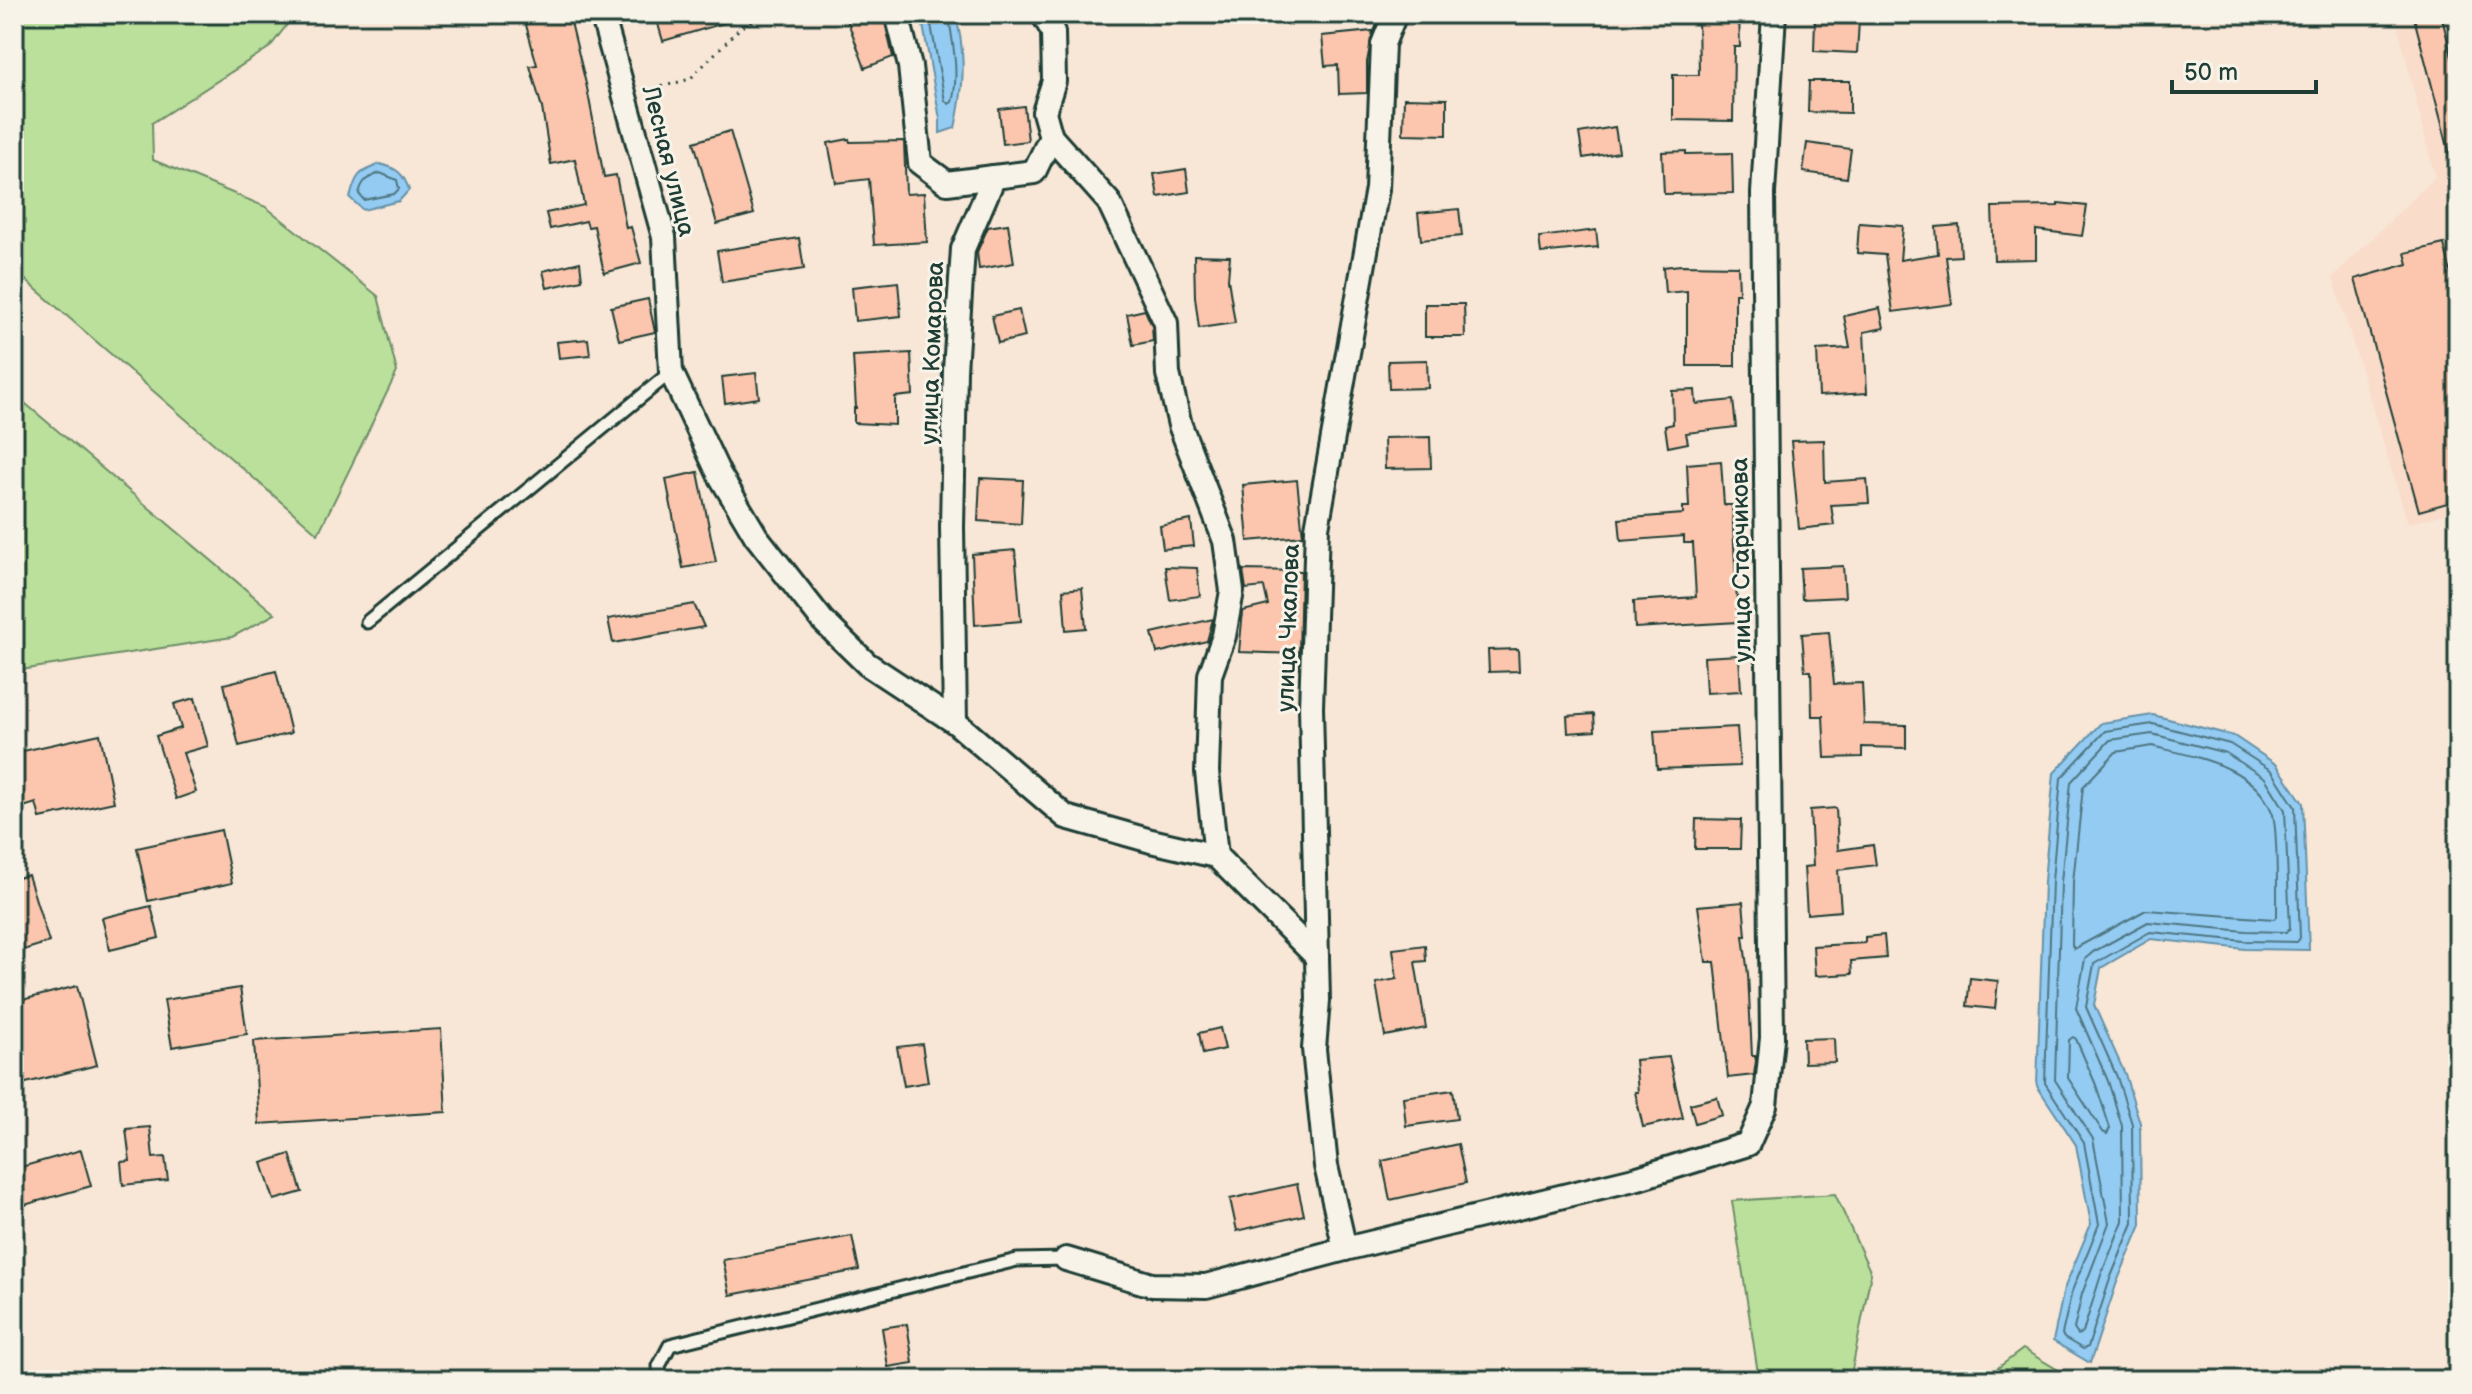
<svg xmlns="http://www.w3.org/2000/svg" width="2472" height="1394" font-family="'Balsamiq Sans',sans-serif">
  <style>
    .built { fill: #f9dcca }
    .green { fill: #bbe09b; stroke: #6d8e68; stroke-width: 2 }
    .water { fill: #94cbf3; stroke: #6592a7; stroke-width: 2 }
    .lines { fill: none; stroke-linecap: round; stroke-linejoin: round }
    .shore { stroke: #4e7680; stroke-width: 2 }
    .building { fill: #fbc6ad; stroke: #1f3d34; stroke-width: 2 }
    .lane-casing { stroke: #1f3d34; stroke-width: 17 }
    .street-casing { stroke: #1f3d34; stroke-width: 28 }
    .path { stroke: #1f3d34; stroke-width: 3; stroke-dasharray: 2 6; stroke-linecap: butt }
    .lane { stroke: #f7f3e8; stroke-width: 11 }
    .street { stroke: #f7f3e8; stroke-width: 22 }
    .labels { text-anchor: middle; stroke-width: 6; stroke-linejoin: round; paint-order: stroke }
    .street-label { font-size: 24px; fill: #1f3d34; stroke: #f7f3e8 }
  </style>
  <rect width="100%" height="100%" fill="#f8e6d6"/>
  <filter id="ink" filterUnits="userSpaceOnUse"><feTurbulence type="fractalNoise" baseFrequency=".0125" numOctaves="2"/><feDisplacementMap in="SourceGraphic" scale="16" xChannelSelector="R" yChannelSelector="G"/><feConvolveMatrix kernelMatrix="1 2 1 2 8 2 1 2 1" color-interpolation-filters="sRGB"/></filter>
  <g filter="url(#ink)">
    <polygon class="built" points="2395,14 2458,14 2458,511 2408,523 2333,277 2435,177"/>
    <g class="green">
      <polygon points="14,14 295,14 270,47 152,123 153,160 266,207 378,296 397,372 318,534 14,270"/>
      <polygon points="14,394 275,614 232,637 14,671"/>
      <polygon points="1835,1194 1871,1273 1850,1380 1759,1380 1732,1201"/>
      <polygon points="2023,1349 2075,1380 1982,1380"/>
    </g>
    <g class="water">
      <path d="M 921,14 L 967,14 L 958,25 C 966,61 963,92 955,128 L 940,133 L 940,119 Z"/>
      <path d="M 380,164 C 397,168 404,174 409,190 L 399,201 L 363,210 L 350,198 C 356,174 358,173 380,164 Z"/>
      <polygon points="2153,715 2234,736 2277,765 2303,803 2309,950 2245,949 2151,939 2101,968 2094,1005 2125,1074 2140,1123 2141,1225 2117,1282 2090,1363 2053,1341 2064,1289 2091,1224 2076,1145 2037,1086 2044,881 2054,773 2101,723"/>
    </g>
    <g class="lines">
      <g class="shore">
        <path d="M 929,14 L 945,101 L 949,104 L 952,102 C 959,75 954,51 950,24 L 957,14"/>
        <path d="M 380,173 L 397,180 L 399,189 L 394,194 L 364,200 L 359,194 C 362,180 367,178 380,173 Z"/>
        <polygon points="2153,724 2230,744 2272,771 2295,807 2300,938 2297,942 2245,941 2150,932 2094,964 2086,1007 2117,1077 2132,1124 2133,1223 2110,1279 2088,1347 2083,1349 2064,1338 2062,1334 2072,1291 2099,1224 2084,1143 2045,1083 2052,881 2061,778 2105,731"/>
        <polygon points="2152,734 2226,753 2265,778 2285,810 2290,928 2286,932 2246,931 2148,922 2093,952 2085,959 2076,1008 2108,1081 2122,1126 2123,1221 2101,1275 2083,1332 2078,1335 2074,1329 2082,1294 2109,1223 2093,1139 2055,1080 2061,882 2071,782 2110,740"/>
        <path d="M 2152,746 C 2195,757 2253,765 2272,812 C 2278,825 2277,898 2277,917 L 2274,919 L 2146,910 L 2074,949 L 2072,945 L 2073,882 L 2083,787 L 2116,752 Z"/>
        <polygon points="2073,1037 2076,1039 2096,1085 2110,1128 2107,1134 2103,1132 2068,1078 2069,1040"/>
      </g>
    </g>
    <g class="building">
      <polygon points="523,14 569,14 587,88 604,177 616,175 626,228 631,227 641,263 604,273 594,226 588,227 586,221 550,229 546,213 584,205 575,159 551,164 542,108 530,66 537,65"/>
      <polygon points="655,14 741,14 741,18 663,41"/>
      <polygon points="845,14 883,14 893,57 865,68"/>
      <polygon points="1698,14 1739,14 1740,47 1734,47 1733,121 1673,120 1673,75 1699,75"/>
      <polygon points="2413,14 2441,14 2458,81 2458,165 2453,166"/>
      <polygon points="1815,19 1859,21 1857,53 1814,51"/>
      <polygon points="1373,31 1367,62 1367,93 1339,94 1338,65 1325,66 1322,36"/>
      <polygon points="1809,81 1850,81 1850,113 1808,112"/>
      <polygon points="1404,98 1447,99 1447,135 1403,134"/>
      <polygon points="1024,106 1028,141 1003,144 999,109"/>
      <polygon points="1615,127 1619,152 1583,158 1579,133"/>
      <polygon points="730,131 754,214 717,224 694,142"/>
      <polygon points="849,139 850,142 904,141 906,194 924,193 927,242 874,245 869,179 836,183 828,143"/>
      <polygon points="1807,143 1851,149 1847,178 1803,172"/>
      <polygon points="1686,151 1686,154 1732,153 1733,193 1664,194 1662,152"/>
      <polygon points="1186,169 1189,192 1158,197 1154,174"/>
      <polygon points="2058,203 2087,206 2082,236 2036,230 2036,259 1994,260 1992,207 2058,206"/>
      <polygon points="1459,209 1462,236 1421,240 1418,213"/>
      <polygon points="1859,223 1903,226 1900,260 1938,254 1936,227 1959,225 1961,256 1946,257 1952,304 1893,312 1885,255 1857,253"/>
      <polygon points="1008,224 1014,263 979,269 977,252 988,227"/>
      <polygon points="1596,230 1598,247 1541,253 1539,237"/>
      <polygon points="799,238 804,269 722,282 717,251"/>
      <polygon points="2444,244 2458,303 2458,500 2419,511 2355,279 2408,264 2405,253"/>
      <polygon points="1194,255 1230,256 1228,279 1235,323 1199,328 1195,297"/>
      <polygon points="580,262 582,280 547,288 543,271"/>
      <polygon points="1681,265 1738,266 1739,293 1735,293 1735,366 1687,366 1687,291 1665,293 1663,267"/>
      <polygon points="898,282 901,316 855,321 852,287"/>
      <polygon points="648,299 655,332 619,340 611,307"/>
      <polygon points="1425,304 1464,304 1465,337 1425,337"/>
      <polygon points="1880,308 1884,328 1864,332 1867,393 1819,396 1817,350 1850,348 1844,316"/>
      <polygon points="1019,310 1025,337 998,343 992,316"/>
      <polygon points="1145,310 1152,326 1153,341 1133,345 1127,314"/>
      <polygon points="588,339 590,355 559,358 557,342"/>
      <polygon points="911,353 913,395 895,397 895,425 854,423 854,408 856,408 853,356"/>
      <polygon points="1427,360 1428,388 1389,389 1388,361"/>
      <polygon points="756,373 759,398 725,403 722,377"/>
      <polygon points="1695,390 1696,404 1733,400 1736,427 1686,433 1688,443 1668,447 1665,426 1673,424 1672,391"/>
      <polygon points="1430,437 1431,468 1385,469 1384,438"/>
      <polygon points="1824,440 1825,482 1867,479 1869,503 1831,505 1834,525 1799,529 1791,441"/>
      <polygon points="1721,461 1724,505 1732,505 1738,622 1635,628 1634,601 1696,597 1693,543 1684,543 1684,536 1621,541 1619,519 1683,514 1683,507 1689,507 1687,464"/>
      <polygon points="698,472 716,562 683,568 666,479"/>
      <polygon points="980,478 1023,480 1021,524 978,521"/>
      <polygon points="1297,480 1303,536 1248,541 1243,485"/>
      <polygon points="1191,520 1194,546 1163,549 1160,526"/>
      <polygon points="1015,550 1021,621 975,625 972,554"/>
      <polygon points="1843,566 1845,597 1802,599 1800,568"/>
      <polygon points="1165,567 1197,568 1200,596 1170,600"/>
      <polygon points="1243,570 1301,571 1299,654 1239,652 1243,611 1268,605 1264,587 1246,589"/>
      <polygon points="1082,588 1086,628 1066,630 1063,590"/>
      <polygon points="694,604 704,627 613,643 608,619"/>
      <polygon points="1213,619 1207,641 1157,653 1152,633"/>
      <polygon points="1829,632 1834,684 1862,683 1864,724 1906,725 1906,748 1862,747 1862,757 1825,758 1823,716 1812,716 1811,671 1805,671 1802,634"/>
      <polygon points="1518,649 1519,671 1489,672 1488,650"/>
      <polygon points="1739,655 1741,691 1706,693 1704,657"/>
      <polygon points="276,671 291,733 239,746 224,684"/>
      <polygon points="195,698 208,746 183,753 196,792 176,799 156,736 181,728 174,704"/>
      <polygon points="1594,714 1595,731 1568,733 1567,716"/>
      <polygon points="1737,727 1740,766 1657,769 1654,731"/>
      <polygon points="100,734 114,802 40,818 36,803 14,810 14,753"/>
      <polygon points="1836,808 1838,850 1873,845 1876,865 1838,870 1841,911 1807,914 1804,867 1813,866 1810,810"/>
      <polygon points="1696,819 1741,820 1740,849 1695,849"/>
      <polygon points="221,830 232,883 148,901 137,848"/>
      <polygon points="28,875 49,942 14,953 14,879"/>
      <polygon points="1743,902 1746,936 1743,936 1748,974 1752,1056 1755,1056 1756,1061 1754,1075 1728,1078 1715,962 1706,962 1698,906"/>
      <polygon points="151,906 159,938 110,950 102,918"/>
      <polygon points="1884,935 1886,958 1851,961 1852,974 1815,976 1813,946 1865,943 1865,937"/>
      <polygon points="1425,945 1426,961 1415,962 1426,1028 1385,1036 1376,983 1397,979 1393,949"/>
      <polygon points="1970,978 1998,981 1995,1009 1967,1006"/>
      <polygon points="77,986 97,1065 14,1086 14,1002"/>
      <polygon points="240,988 247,1034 172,1047 164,1000"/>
      <polygon points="1220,1028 1225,1049 1203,1054 1199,1033"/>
      <polygon points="441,1029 446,1112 259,1124 254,1041"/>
      <polygon points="1834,1038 1835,1062 1804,1063 1803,1039"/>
      <polygon points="922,1044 928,1082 904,1086 897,1047"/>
      <polygon points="1669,1057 1683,1118 1643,1127 1635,1092 1638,1092 1635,1060"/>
      <polygon points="1453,1090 1457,1119 1406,1126 1403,1097"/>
      <polygon points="1717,1097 1722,1115 1695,1123 1690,1104"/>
      <polygon points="150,1127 153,1158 165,1157 168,1180 123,1185 121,1162 130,1161 126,1129"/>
      <polygon points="1458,1144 1466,1183 1390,1200 1382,1161"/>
      <polygon points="81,1150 91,1186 14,1208 14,1169"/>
      <polygon points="290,1154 302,1192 274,1200 262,1163"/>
      <polygon points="1297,1184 1304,1215 1237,1231 1230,1199"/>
      <polygon points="852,1236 859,1270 730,1295 723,1260"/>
      <polygon points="907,1324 913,1363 888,1367 882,1328"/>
    </g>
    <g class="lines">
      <defs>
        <g id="lane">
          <polyline points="367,622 671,372"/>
          <polyline points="660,1380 659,1366 670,1345 1017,1260 1066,1259"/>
        </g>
        <g id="street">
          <polyline points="602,14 664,237 671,372 719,474 756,536 822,620 867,664 955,722 1066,817 1151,841 1216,856 1317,957"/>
          <polyline points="897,14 910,66 920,163 947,183 994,177 963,249 955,370 952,527 955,722"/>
          <polyline points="1043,14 1053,32 1054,81 1044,112 1051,137 1109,202 1166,323 1168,374 1180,425 1225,541 1232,591 1224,636 1210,675 1207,772 1216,856"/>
          <polyline points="994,177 1034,172 1051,137"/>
          <polyline points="1345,1249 1326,1166 1314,1049 1318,1000 1311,707 1317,528 1377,189 1383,44 1395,14"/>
          <polyline points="1066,1259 1152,1285 1206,1286 1345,1249 1638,1178 1748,1144 1765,1106 1772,1038 1763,193 1774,14"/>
        </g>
      </defs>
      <use href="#lane" class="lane-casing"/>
      <use href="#street" class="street-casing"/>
      <polyline class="path" points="646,91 690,79 739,29 764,14"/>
      <use href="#lane" class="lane"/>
      <use href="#street" class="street"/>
    </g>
  </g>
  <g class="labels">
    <g class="street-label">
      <text transform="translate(669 161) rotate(76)" y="8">Лесная улица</text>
      <text transform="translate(932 353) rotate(-88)" y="8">улица Комарова</text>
      <text transform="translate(1741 560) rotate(-91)" y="8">улица Старчикова</text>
      <text transform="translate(1288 628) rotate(-88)" y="8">улица Чкалова</text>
    </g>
  </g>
  <rect width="2472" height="1394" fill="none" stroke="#f7f3e8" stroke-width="48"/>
  <rect x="24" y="24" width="2424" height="1346" fill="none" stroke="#1f3d34" stroke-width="3" filter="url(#ink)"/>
  <path d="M2172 80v12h144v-12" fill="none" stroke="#1f3d34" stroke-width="4"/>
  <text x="2184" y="80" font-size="24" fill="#1f3d34" stroke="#f7f3e8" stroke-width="6" paint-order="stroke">50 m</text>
</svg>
